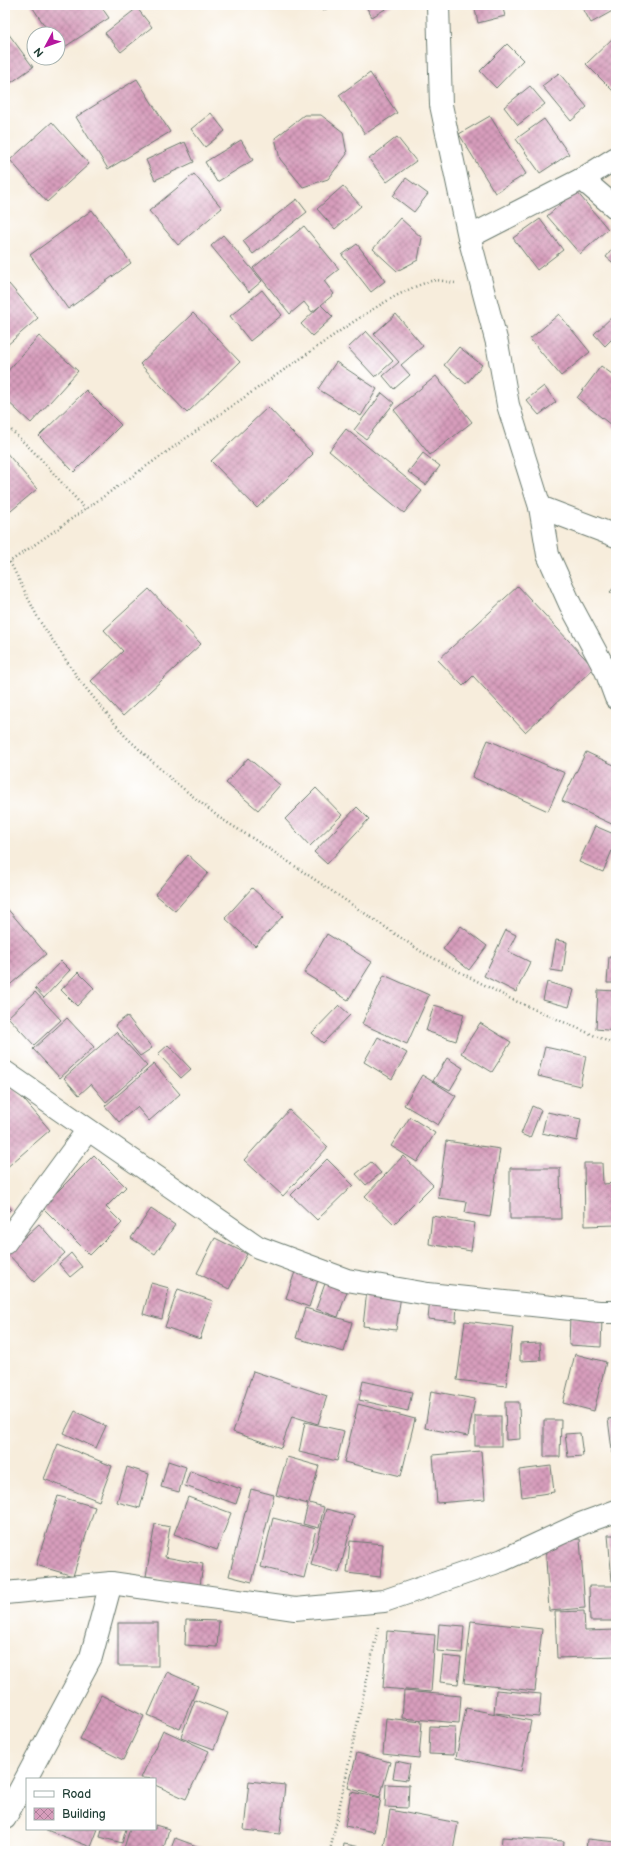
<svg xmlns="http://www.w3.org/2000/svg" width="621" height="1856" font-family="'Balsamiq Sans',sans-serif">
  <style>
    .building { fill: url(#building-cross-hatch) }
    .lines { fill: none; stroke-linecap: round; stroke-linejoin: round }
    .minor-casing { stroke: #6b7b6f; stroke-width: 24 }
    .path { stroke: #6b7b6f; stroke-width: 2.5; stroke-dasharray: 1 3; stroke-linecap: butt }
    .minor { stroke: #fff; stroke-width: 22 }
  </style>
  <defs>
    <pattern id="building-cross-hatch" width="8" height="8" patternUnits="userSpaceOnUse"><rect width="8" height="8" fill="#d79dbc"/><path d="M0 0l8 8M0 8l8-8" fill="none" stroke="#ae819a"/></pattern>
  </defs>
  <rect width="100%" height="100%" fill="#fff"/>
  <filter id="ink" filterUnits="userSpaceOnUse"><feTurbulence type="fractalNoise" baseFrequency=".025" numOctaves="2"/><feDisplacementMap in="SourceGraphic" scale="8" xChannelSelector="R" yChannelSelector="G"/><feConvolveMatrix kernelMatrix="1 2 1 2 8 2 1 2 1" color-interpolation-filters="sRGB"/></filter>
  <filter id="wash" filterUnits="userSpaceOnUse"><feTurbulence type="fractalNoise" baseFrequency=".012" numOctaves="4" result="noise"/><feDisplacementMap in="SourceGraphic" scale="16" xChannelSelector="R" yChannelSelector="G"/><feGaussianBlur stdDeviation="0.9" result="paint"/><feColorMatrix in="noise" values="0 0 0 0 0 0 0 0 0 0 0 0 0 0 0 0 0 1.4 0 .05"/><feComposite in="paint" operator="in"/></filter>
  <g filter="url(#wash)">
    <rect width="100%" height="100%" fill="#f7eddc"/>
    <g id="blocks">
      <g class="building">
        <polygon points="31,5 100,5 109,18 60,50 58,46 58,34 50,34"/>
        <polygon points="319,5 333,5 323,11"/>
        <polygon points="365,5 392,5 372,17"/>
        <polygon points="474,5 502,5 505,16 478,23"/>
        <polygon points="581,5 616,5 616,9 591,23"/>
        <polygon points="137,8 152,27 121,52 105,33"/>
        <polygon points="5,29 33,67 5,87"/>
        <polygon points="616,35 616,94 586,64"/>
        <polygon points="507,44 523,60 496,88 480,71"/>
        <polygon points="370,73 397,113 365,134 339,95"/>
        <polygon points="559,73 587,107 571,121 542,86"/>
        <polygon points="137,79 170,132 108,169 76,117"/>
        <polygon points="530,86 545,104 518,125 504,107"/>
        <polygon points="211,113 225,131 205,147 191,129"/>
        <polygon points="304,115 321,115 343,132 347,154 328,179 303,187 280,159 275,138"/>
        <polygon points="490,116 526,174 495,193 459,134"/>
        <polygon points="544,119 569,154 540,173 516,139"/>
        <polygon points="52,122 89,164 47,202 10,160"/>
        <polygon points="397,137 416,161 387,182 369,159"/>
        <polygon points="241,140 253,160 217,182 205,162"/>
        <polygon points="185,142 194,162 155,180 146,160"/>
        <polygon points="194,174 222,208 178,245 149,211"/>
        <polygon points="406,178 428,194 414,212 393,196"/>
        <polygon points="343,186 361,206 335,229 317,209"/>
        <polygon points="576,191 608,229 580,254 547,216"/>
        <polygon points="297,199 307,212 253,254 243,241"/>
        <polygon points="92,210 131,263 68,309 30,255"/>
        <polygon points="400,218 422,238 418,260 397,271 373,249"/>
        <polygon points="540,219 563,250 537,270 513,238"/>
        <polygon points="304,226 339,269 324,281 334,294 321,305 333,317 312,336 301,324 320,306 312,312 304,302 290,314 253,268"/>
        <polygon points="223,235 262,281 249,292 211,246"/>
        <polygon points="357,244 385,281 371,292 342,255"/>
        <polygon points="616,244 616,265 606,257"/>
        <polygon points="9,284 38,318 5,347 5,287"/>
        <polygon points="262,290 282,315 250,341 230,316"/>
        <polygon points="193,313 240,362 187,413 140,364"/>
        <polygon points="396,314 423,346 401,365 410,375 394,389 383,376 399,362 374,334"/>
        <polygon points="559,314 590,352 561,376 530,339"/>
        <polygon points="615,314 616,335 605,346 594,334"/>
        <polygon points="366,331 393,361 375,377 348,348"/>
        <polygon points="39,336 78,371 31,423 5,399 5,374"/>
        <polygon points="459,347 482,365 466,384 444,365"/>
        <polygon points="336,362 377,389 361,416 318,389"/>
        <polygon points="601,366 616,377 616,429 577,398"/>
        <polygon points="436,376 472,422 430,455 394,410"/>
        <polygon points="544,386 556,402 539,415 526,400"/>
        <polygon points="86,390 121,425 74,472 39,436"/>
        <polygon points="382,393 394,403 366,439 354,430"/>
        <polygon points="268,407 313,454 257,508 211,461"/>
        <polygon points="346,429 422,491 404,513 329,451"/>
        <polygon points="5,451 37,489 5,516"/>
        <polygon points="423,453 440,466 426,485 408,472"/>
        <polygon points="616,585 616,596 610,592"/>
        <polygon points="518,586 594,668 525,732 473,676 463,686 438,660"/>
        <polygon points="149,589 201,644 123,716 91,681 123,651 104,630"/>
        <polygon points="488,740 565,773 548,811 472,777"/>
        <polygon points="586,752 616,766 616,826 562,801"/>
        <polygon points="248,758 280,785 258,810 226,783"/>
        <polygon points="316,788 342,815 310,846 285,819"/>
        <polygon points="357,807 369,819 327,864 314,852"/>
        <polygon points="595,826 616,835 616,841 603,872 579,862"/>
        <polygon points="188,855 208,873 175,911 155,894"/>
        <polygon points="252,888 283,916 255,946 225,918"/>
        <polygon points="5,906 46,954 5,989"/>
        <polygon points="461,926 487,946 469,970 443,949"/>
        <polygon points="506,930 516,935 508,951 530,962 516,992 484,976"/>
        <polygon points="327,934 372,962 348,1000 304,973"/>
        <polygon points="556,940 567,942 563,972 551,970"/>
        <polygon points="609,957 616,957 616,983 607,983"/>
        <polygon points="61,961 70,970 44,998 35,988"/>
        <polygon points="78,972 94,988 77,1006 61,990"/>
        <polygon points="384,975 429,995 407,1044 362,1024"/>
        <polygon points="547,982 574,990 569,1007 543,1000"/>
        <polygon points="598,990 616,991 616,1031 596,1029"/>
        <polygon points="35,992 61,1020 34,1045 8,1017"/>
        <polygon points="339,1005 350,1015 323,1043 312,1033"/>
        <polygon points="434,1005 464,1014 456,1041 426,1031"/>
        <polygon points="127,1016 152,1048 140,1056 115,1025"/>
        <polygon points="67,1018 94,1047 60,1078 33,1049"/>
        <polygon points="480,1023 511,1042 492,1072 461,1053"/>
        <polygon points="116,1032 147,1066 106,1102 91,1084 79,1095 64,1078"/>
        <polygon points="378,1037 407,1053 392,1079 364,1062"/>
        <polygon points="168,1045 191,1069 181,1078 158,1054"/>
        <polygon points="545,1047 586,1056 580,1086 538,1076"/>
        <polygon points="447,1058 463,1068 450,1090 433,1081"/>
        <polygon points="154,1064 180,1094 149,1121 137,1107 119,1122 105,1106"/>
        <polygon points="422,1075 456,1096 438,1125 404,1105"/>
        <polygon points="13,1087 50,1130 5,1169 5,1094"/>
        <polygon points="532,1106 541,1110 530,1138 521,1134"/>
        <polygon points="289,1110 328,1147 283,1196 244,1160"/>
        <polygon points="547,1112 581,1119 577,1141 542,1133"/>
        <polygon points="410,1117 435,1133 417,1162 391,1146"/>
        <polygon points="446,1141 500,1149 490,1217 465,1213 467,1202 438,1198"/>
        <polygon points="94,1155 126,1187 106,1207 122,1223 90,1255 42,1207"/>
        <polygon points="403,1156 433,1185 394,1224 365,1196"/>
        <polygon points="327,1159 353,1185 317,1220 291,1195"/>
        <polygon points="371,1162 381,1173 366,1185 356,1174"/>
        <polygon points="584,1163 602,1163 603,1184 616,1183 616,1225 585,1226"/>
        <polygon points="510,1168 560,1168 561,1219 510,1219"/>
        <polygon points="5,1202 11,1209 5,1215"/>
        <polygon points="151,1209 175,1225 155,1254 131,1238"/>
        <polygon points="432,1216 475,1223 471,1251 429,1244"/>
        <polygon points="39,1224 65,1253 34,1282 7,1253"/>
        <polygon points="215,1238 247,1254 229,1289 197,1273"/>
        <polygon points="71,1253 82,1267 70,1277 59,1264"/>
        <polygon points="296,1269 319,1277 309,1307 286,1298"/>
        <polygon points="327,1278 349,1286 338,1317 316,1309"/>
        <polygon points="151,1283 169,1288 162,1319 143,1314"/>
        <polygon points="178,1289 213,1301 200,1339 165,1327"/>
        <polygon points="367,1290 401,1295 396,1330 363,1326"/>
        <polygon points="430,1299 457,1302 456,1322 428,1319"/>
        <polygon points="305,1308 352,1322 344,1352 296,1338"/>
        <polygon points="570,1317 602,1319 601,1347 569,1345"/>
        <polygon points="465,1321 513,1327 506,1386 457,1380"/>
        <polygon points="540,1343 541,1360 520,1361 520,1344"/>
        <polygon points="575,1354 606,1362 594,1411 563,1403"/>
        <polygon points="253,1371 327,1396 318,1424 292,1416 281,1448 233,1432"/>
        <polygon points="363,1381 412,1392 408,1411 359,1400"/>
        <polygon points="431,1391 475,1399 468,1436 425,1428"/>
        <polygon points="505,1402 519,1402 520,1439 506,1440"/>
        <polygon points="358,1404 415,1419 401,1476 344,1462"/>
        <polygon points="75,1411 106,1426 96,1448 64,1433"/>
        <rect x="475" y="1416" width="26" height="30"/>
        <polygon points="616,1418 616,1458 613,1458 608,1419"/>
        <polygon points="544,1420 561,1420 560,1457 544,1457"/>
        <polygon points="305,1422 344,1431 337,1461 299,1452"/>
        <polygon points="580,1433 583,1456 568,1457 565,1434"/>
        <polygon points="58,1444 112,1466 99,1501 44,1479"/>
        <polygon points="481,1451 485,1499 437,1503 433,1455"/>
        <polygon points="287,1457 319,1466 309,1503 324,1507 319,1528 303,1524 308,1504 276,1495"/>
        <polygon points="168,1461 186,1467 179,1492 161,1487"/>
        <polygon points="551,1466 554,1492 522,1497 519,1470"/>
        <polygon points="127,1467 149,1474 140,1508 117,1502"/>
        <polygon points="190,1471 241,1489 236,1504 185,1486"/>
        <polygon points="251,1489 274,1495 252,1582 229,1576"/>
        <polygon points="58,1496 95,1507 73,1576 36,1565"/>
        <polygon points="188,1497 231,1513 217,1550 174,1534"/>
        <polygon points="326,1509 354,1516 339,1573 311,1565"/>
        <polygon points="273,1518 316,1529 304,1578 261,1567"/>
        <polygon points="155,1524 170,1527 165,1557 203,1564 200,1586 146,1576"/>
        <polygon points="608,1535 616,1535 616,1581 612,1581"/>
        <polygon points="580,1539 585,1608 549,1611 545,1541"/>
        <polygon points="350,1541 383,1544 380,1577 347,1573"/>
        <polygon points="589,1586 616,1586 616,1621 590,1621"/>
        <polygon points="584,1611 585,1631 616,1630 616,1656 557,1658 555,1612"/>
        <polygon points="186,1620 219,1621 217,1647 185,1645"/>
        <polygon points="471,1621 542,1629 535,1691 464,1683"/>
        <rect x="118" y="1623" width="40" height="43"/>
        <polygon points="439,1624 464,1626 462,1653 437,1651"/>
        <polygon points="387,1631 435,1635 431,1692 383,1688"/>
        <polygon points="443,1656 461,1658 458,1684 440,1682"/>
        <polygon points="167,1672 198,1686 180,1729 148,1715"/>
        <polygon points="496,1690 541,1694 539,1717 494,1713"/>
        <polygon points="404,1691 461,1696 459,1723 402,1718"/>
        <polygon points="101,1695 144,1716 123,1760 80,1739"/>
        <polygon points="195,1700 228,1713 214,1749 181,1737"/>
        <polygon points="466,1708 531,1721 521,1771 456,1758"/>
        <polygon points="386,1718 422,1722 419,1758 383,1754"/>
        <polygon points="430,1726 455,1727 454,1755 429,1754"/>
        <polygon points="163,1730 209,1751 186,1799 155,1785 155,1779 141,1778"/>
        <polygon points="357,1753 390,1762 380,1797 348,1788"/>
        <polygon points="396,1761 410,1764 407,1780 393,1778"/>
        <polygon points="249,1781 285,1785 280,1834 244,1830"/>
        <polygon points="386,1784 409,1785 408,1808 385,1807"/>
        <polygon points="351,1792 381,1798 374,1832 345,1826"/>
        <polygon points="390,1810 458,1823 453,1851 409,1851 384,1846"/>
        <polygon points="155,1825 169,1829 163,1851 123,1851 130,1829 155,1829"/>
        <polygon points="44,1829 98,1829 91,1847"/>
        <polygon points="102,1829 126,1829 122,1843 100,1837"/>
        <polygon points="502,1837 564,1841 563,1851 501,1851"/>
        <polygon points="175,1838 210,1851 170,1851"/>
        <polygon points="587,1839 616,1842 616,1851 586,1851"/>
        <polygon points="344,1844 378,1850 378,1851 343,1851"/>
      </g>
    </g>
  </g>
  <g filter="url(#ink)">
    <use href="#blocks" fill-opacity="0" stroke="#6b7b6f" stroke-width="1"/>
    <g class="lines">
      <defs>
        <g id="minor">
          <polyline points="438,5 441,105 469,237 497,343 508,405 540,507 548,555 570,604 606,671 616,698"/>
          <polyline points="582,179 616,208"/>
          <polyline points="469,237 582,179 616,158"/>
          <polyline points="540,507 616,536"/>
          <polyline points="5,1072 258,1247 347,1280 428,1294 599,1312 616,1312"/>
          <polyline points="5,1243 87,1131"/>
          <polyline points="5,1593 111,1583 295,1609 384,1601 503,1560 583,1523 616,1511"/>
          <polyline points="5,1818 91,1657 111,1583"/>
        </g>
      </defs>
      <use href="#minor" class="minor-casing"/>
      <g class="path">
        <polyline points="5,420 10,429 39,457 86,510"/>
        <polyline points="10,562 39,620 80,681 125,736 170,778 220,818 271,850 422,952 511,999 616,1045"/>
        <path d="M 5,565 C 103,498 199,428 297,361 C 335,335 388,294 431,281 C 438,279 448,282 455,283"/>
        <polyline points="330,1851 378,1627"/>
      </g>
      <use href="#minor" class="minor"/>
    </g>
  </g>
  <rect width="621" height="1856" fill="none" stroke="#fff" stroke-width="20"/>
  <rect x="26" y="1778" width="130" height="52" fill="#ffffff" stroke="#a5b1ae"/>
  <rect x="34" y="1791" width="20" height="6" fill="#ffffff" stroke="#a5b1ae"/>
  <text x="62" y="1798" font-size="12" fill="#1f3d34">Road</text>
  <rect x="34" y="1808" width="20" height="12" fill="url(#building-cross-hatch)" stroke="#a5b1ae"/>
  <text x="62" y="1818" font-size="12" fill="#1f3d34">Building</text>
  <g transform="translate(46 46) rotate(229)"><circle r="19" fill="#ffffff" stroke="#a5b1ae"/>
  <path d="M0-3L7 15L0 10L-7 15Z" fill="#b5179e"/>
  <text y="-6" font-size="11" font-weight="bold" text-anchor="middle" fill="#1f3d34">N</text>
  </g>
</svg>
